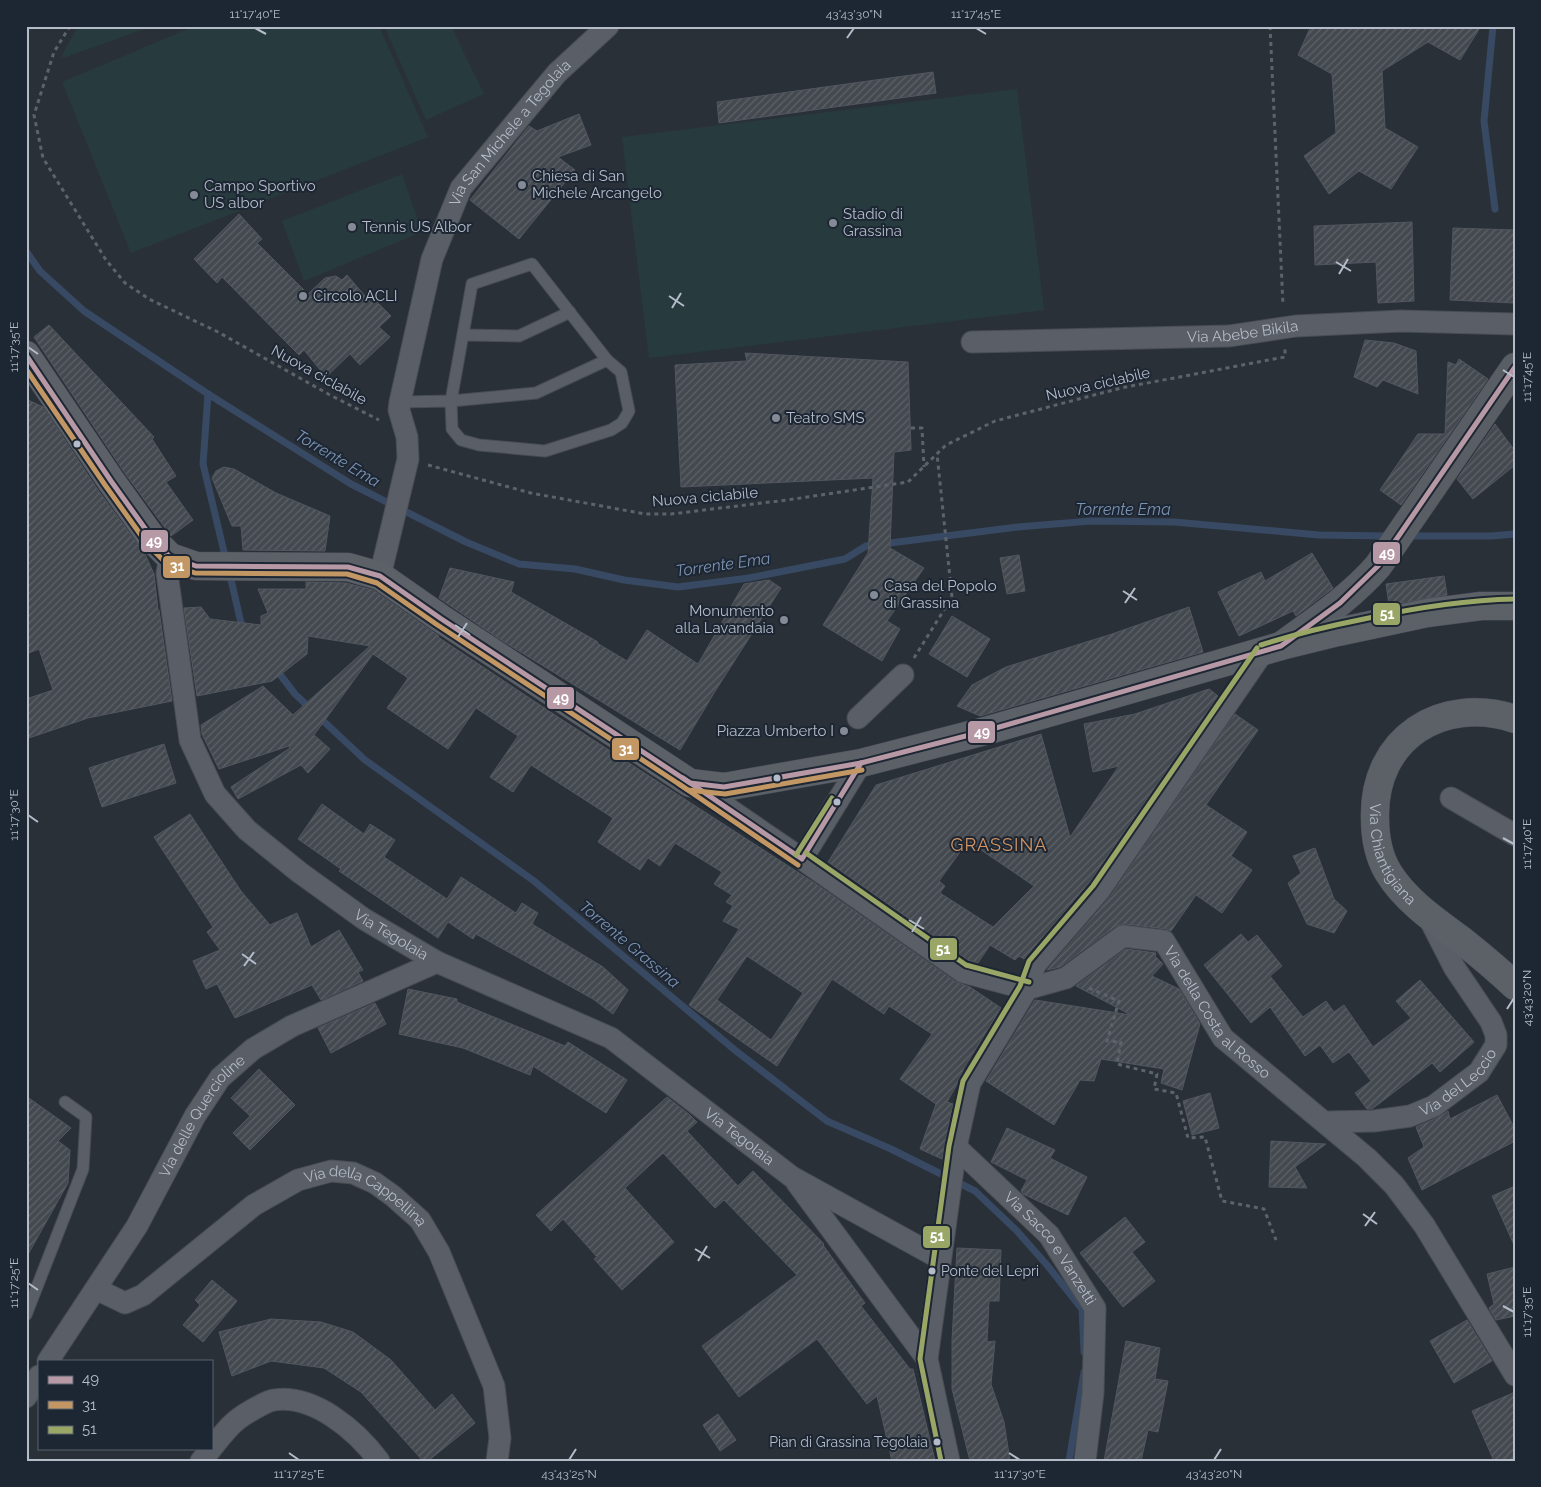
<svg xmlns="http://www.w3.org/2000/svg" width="1541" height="1487" font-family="Raleway,sans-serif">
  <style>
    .park { fill: #273a3e }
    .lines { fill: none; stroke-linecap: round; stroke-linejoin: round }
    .stream { stroke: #384963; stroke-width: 7 }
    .building { fill: url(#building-hatch); stroke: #52575f; fill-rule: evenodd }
    .lane-casing { stroke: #484c53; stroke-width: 13 }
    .street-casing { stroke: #484c53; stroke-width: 23 }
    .secondary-casing { stroke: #484c53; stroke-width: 29 }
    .primary-casing { stroke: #484c55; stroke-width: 29 }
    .path { stroke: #5d636a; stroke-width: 3; stroke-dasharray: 4 4; stroke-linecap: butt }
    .lane { stroke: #5a5e66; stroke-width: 11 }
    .street { stroke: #5a5e66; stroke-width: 21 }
    .secondary { stroke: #595d64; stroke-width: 28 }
    .primary { stroke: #5c6168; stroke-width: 28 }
    .bus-1-casing { stroke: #1d2633; stroke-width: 9 }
    .bus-2-casing { stroke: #1d2633; stroke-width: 9 }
    .bus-3-casing { stroke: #1d2633; stroke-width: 9 }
    .bus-1 { stroke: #b798a5; stroke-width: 5 }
    .bus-2 { stroke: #c29763; stroke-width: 5 }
    .bus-3 { stroke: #99a666; stroke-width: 5 }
    .ticks { fill: none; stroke: #b4bcc9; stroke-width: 2 }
    .poi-dot { fill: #848b96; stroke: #1d2633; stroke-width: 2 }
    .bus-dot { fill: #b4bcc9; stroke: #1d2633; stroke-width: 2 }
    .labels { text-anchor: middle; stroke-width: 4; stroke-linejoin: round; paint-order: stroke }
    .bus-label { font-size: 14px; fill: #b4bcc9; stroke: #1d2633; text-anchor: start }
    .street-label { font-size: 15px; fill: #b4bcc9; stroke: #1d2633 }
    .poi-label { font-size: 15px; fill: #b4bcc9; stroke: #1d2633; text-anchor: start }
    .water-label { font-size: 16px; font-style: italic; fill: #7c92b1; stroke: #1d2633 }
    .quarter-label { font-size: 18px; letter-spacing: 1px; fill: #d59563; stroke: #1d2633 }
    .line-badge { stroke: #1d2633; stroke-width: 2 }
    .badge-label { font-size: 14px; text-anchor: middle; font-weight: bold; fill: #fff }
    .neatline { fill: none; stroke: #b4bcc9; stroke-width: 2 }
    .ticks-label { font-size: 12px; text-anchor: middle; fill: #b4bcc9 }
  </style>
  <defs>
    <pattern id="building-hatch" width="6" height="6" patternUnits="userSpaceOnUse" patternTransform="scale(1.25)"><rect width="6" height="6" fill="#444950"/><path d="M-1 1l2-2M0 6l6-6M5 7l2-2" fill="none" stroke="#5d6168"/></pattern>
  </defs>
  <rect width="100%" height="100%" fill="#2a3038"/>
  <g class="park">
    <polygon points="78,26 153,26 60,59"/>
    <polygon points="195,26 379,26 428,137 131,253 62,82"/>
    <polygon points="384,26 451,26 484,94 426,120"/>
    <polygon points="1017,89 1044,310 649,358 622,137"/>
    <polygon points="402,174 422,232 304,281 282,221"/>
  </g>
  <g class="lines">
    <g class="stream">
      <polyline points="1493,26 1484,121 1495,209"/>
      <polyline points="26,251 40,271 84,311 208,394 351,484 466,542 519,564 575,569 624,580 678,587 749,578 845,559 866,546 1018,527 1091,521 1174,522 1319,535 1389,536"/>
      <polyline points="208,394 203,464 226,560"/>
      <polyline points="1408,536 1491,536 1515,534"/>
      <polyline points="229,571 241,623 246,629"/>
      <polyline points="275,668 295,694 311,709"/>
      <polyline points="318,716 365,760 534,881 736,1051 827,1121 891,1149 975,1191 1017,1231 1047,1265 1082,1309 1084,1352"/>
      <polyline points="1069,1461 1084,1372"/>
    </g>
  </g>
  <g class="building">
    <polygon points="1311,26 1347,26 1354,30 1359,26 1481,26 1460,60 1428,42 1382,71 1385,128 1418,147 1391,189 1359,171 1329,194 1304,156 1336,133 1332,74 1298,55"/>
    <polygon points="933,72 936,93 719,123 717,102"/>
    <polygon points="579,114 591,145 558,157 575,170 519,239 470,200 529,126 537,131"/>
    <polygon points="239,214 262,239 257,243 308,294 325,278 336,276 342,280 347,275 371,303 374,299 391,316 379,327 390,337 360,365 350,354 326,377 304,350 299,355 222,277 217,283 194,259"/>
    <polygon points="1412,222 1414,301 1378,303 1376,262 1315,265 1314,226"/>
    <polygon points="1453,228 1515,230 1515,303 1450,300"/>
    <polygon points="49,325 154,437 152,439 176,476 166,482 193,520 171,536 124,472 34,337"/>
    <polygon points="1365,340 1394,343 1416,351 1418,394 1383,380 1377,387 1354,377"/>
    <polygon points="745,353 908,362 911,450 894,452 890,548 924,568 887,621 900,629 882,661 823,625 868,553 873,478 681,487 675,365 747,361"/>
    <polygon points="1459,359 1488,379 1401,505 1380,490 1418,434 1445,434 1448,362 1456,365"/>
    <polygon points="26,399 43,407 98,490 145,554 154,574 158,610 159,610 172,701 88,718 26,739 26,699 53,690 39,649 26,654"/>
    <polygon points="1495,424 1515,451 1515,465 1473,499 1457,479"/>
    <polygon points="224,467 234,469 276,493 330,516 325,551 243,550 241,526 232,526 212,478 216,471"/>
    <polygon points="1312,553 1333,588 1296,616 1293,611 1239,636 1218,592 1261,572 1265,581"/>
    <polygon points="1019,555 1025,591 1007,594 1000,558"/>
    <polygon points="450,568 514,582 511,592 598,642 597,643 627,661 647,630 698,664 744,584 769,580 781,588 714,693 680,750 501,640 439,598"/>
    <polygon points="1444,576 1447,595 1389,605 1386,584"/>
    <path d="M 306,582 L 346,583 L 373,590 L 439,636 L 438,637 L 561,719 L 816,884 L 956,982 L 970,987 L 1001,1008 L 964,1068 L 956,1086 L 947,1102 L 953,1104 L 942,1159 L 920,1149 L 936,1104 L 900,1079 L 932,1034 L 889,1006 L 884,1014 L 832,979 L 777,1066 L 689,1005 L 739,929 L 723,921 L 733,906 L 726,902 L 732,895 L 714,884 L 722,872 L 675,843 L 660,866 L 648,858 L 640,870 L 598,842 L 613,818 L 531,765 L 513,792 L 490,777 L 518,736 L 476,708 L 448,749 L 387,708 L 408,678 L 373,654 L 314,735 L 330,749 L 308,773 L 301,765 L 238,799 L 231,787 L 290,748 L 289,746 L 219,769 L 202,734 L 201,725 L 263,686 L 293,715 L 370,646 L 308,636 L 307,654 L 272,681 L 197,696 L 184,608 L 201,607 L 210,619 L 261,625 L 261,616 L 268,613 L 258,589 L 306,589 ZM 747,956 L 803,993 L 771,1040 L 717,1000 Z"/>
    <polygon points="1189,607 1203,652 980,716 957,706 972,685 1006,667 1112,634"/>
    <polygon points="952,616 990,639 967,677 929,654"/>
    <path d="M 1209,689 L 1218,696 L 1089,883 L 1024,959 L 1019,956 L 1015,960 L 990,945 L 978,963 L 968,960 L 828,862 L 876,785 L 1041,734 L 1070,837 L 1119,766 L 1093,772 L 1084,724 L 1135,714 ZM 968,841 L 1034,886 L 993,927 L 940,893 L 945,886 L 939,881 Z"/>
    <polygon points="1235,714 1258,730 1206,805 1247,832 1231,856 1252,870 1222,913 1196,895 1171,931 1166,929 1125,924 1116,926 1060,967 1047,970 1109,898"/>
    <polygon points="164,744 176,783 102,807 89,768"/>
    <polygon points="322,804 364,834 370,824 395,840 384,857 447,899 461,877 516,913 522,903 538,913 532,924 603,967 628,990 613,1014 593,999 476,934 473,939 448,922 438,938 339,871 341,869 298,839"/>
    <polygon points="190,814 241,891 270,925 297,913 311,947 339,930 363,970 358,972 363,981 321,1000 312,985 235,1018 217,984 206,989 193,961 220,950 207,932 213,927 154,837"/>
    <polygon points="1315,848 1334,899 1347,911 1334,933 1307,924 1288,883 1301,873 1293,856"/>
    <polygon points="1241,934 1248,942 1257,935 1282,966 1270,976 1303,1017 1326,1001 1334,1012 1344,1005 1373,1047 1411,1018 1396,1001 1420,980 1474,1042 1440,1072 1432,1063 1372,1109 1367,1109 1355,1093 1371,1081 1349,1052 1333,1063 1320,1045 1305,1056 1270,1007 1251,1023 1204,965"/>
    <polygon points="1126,949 1156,953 1155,956 1163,964 1152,976 1179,989 1200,1024 1182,1090 1161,1083 1164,1069 1101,1059 1094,1081 1080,1080 1054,1125 986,1081 1035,1000 1131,1015 1076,986"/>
    <polygon points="408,989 457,999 457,1002 565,1046 568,1042 627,1080 606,1113 533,1066 530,1075 463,1048 399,1034"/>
    <polygon points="375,1003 386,1024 331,1053 318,1028"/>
    <polygon points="259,1069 295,1105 250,1150 233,1133 250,1116 231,1098"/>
    <polygon points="1210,1093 1219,1128 1192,1135 1183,1101"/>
    <polygon points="1497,1095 1515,1129 1515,1141 1422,1190 1408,1158 1424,1147 1416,1127 1439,1117 1448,1111 1450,1119"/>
    <polygon points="26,1096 71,1128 58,1141 70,1150 68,1183 26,1258"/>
    <polygon points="667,1097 690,1115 697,1122 687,1131 738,1186 753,1171 824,1244 823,1245 865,1303 861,1306 910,1369 913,1369 935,1461 892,1461 877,1396 867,1404 817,1339 739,1397 702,1346 797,1275 724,1200 715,1208 663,1153 625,1188 674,1242 622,1290 594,1259 597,1257 563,1219 551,1231 536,1215"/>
    <polygon points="1007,1128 1055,1150 1050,1158 1087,1177 1068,1215 1023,1194 1021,1191 1027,1180 991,1162"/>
    <polygon points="1271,1141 1326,1144 1295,1167 1307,1188 1269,1187"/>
    <polygon points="1515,1186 1515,1247 1492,1196"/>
    <polygon points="1125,1217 1145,1242 1132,1252 1155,1281 1123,1307 1080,1253"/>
    <polygon points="957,1248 1001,1250 999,1301 989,1301 987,1342 995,1341 991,1384 1004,1422 1010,1461 970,1461 952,1389 952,1340"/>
    <polygon points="1515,1267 1515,1316 1496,1320 1489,1308 1494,1304 1487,1274"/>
    <polygon points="212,1280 237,1301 203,1342 183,1325 200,1305 195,1300"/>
    <polygon points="271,1319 321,1322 353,1332 391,1360 435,1410 452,1394 475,1423 428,1461 423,1461 361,1392 324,1368 271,1361 232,1376 219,1332"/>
    <polygon points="1467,1320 1492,1361 1454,1383 1430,1341"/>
    <polygon points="1126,1341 1160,1348 1155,1379 1168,1381 1158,1432 1148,1430 1141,1461 1104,1461"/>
    <polygon points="1515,1392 1515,1461 1494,1461 1472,1411"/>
    <polygon points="718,1414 736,1440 720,1451 703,1425"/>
  </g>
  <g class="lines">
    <defs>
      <g id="lane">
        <polyline points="463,335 519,336 570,312"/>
        <polyline points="400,402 451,401 536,393 607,360 621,372 629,411 622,423 611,430 545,451 479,445 461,440 452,429 451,401 472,284 532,264 607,360"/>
        <polyline points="26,1315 83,1169 86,1117 65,1102"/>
      </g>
      <g id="street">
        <path id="s1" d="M 972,342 L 1229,336 L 1296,326 L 1401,321 L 1515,324"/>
        <path id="s2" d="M 170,557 L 167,573 L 190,740 L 215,794 L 247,830 L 299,872 L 364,919 L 437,962 L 611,1038 L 792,1177 L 939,1258"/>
        <path id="s3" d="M 380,576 L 408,459 L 407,437 L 399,410 L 400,402 L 432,259 L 461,188 L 557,73 L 608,26"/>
        <polyline points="858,718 903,675"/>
        <path id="s4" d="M 691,783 L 802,859 L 963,972 L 1027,989 L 1066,978 L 1123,936 L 1164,941 L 1223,1038 L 1367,1158 L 1394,1185 L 1424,1225 L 1515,1375"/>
        <polyline points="1451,798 1515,835"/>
        <polyline points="802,859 861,763"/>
        <path id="s5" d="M 1325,1122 L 1374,1121 L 1410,1116 L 1434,1106 L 1479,1072 L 1496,1045 L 1496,1035 L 1491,1022 L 1454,967 L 1428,916"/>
        <path id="s6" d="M 956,1147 L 1049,1235 L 1095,1308 L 1093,1393 L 1085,1461"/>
        <polyline points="797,1183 927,1359"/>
        <path id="s7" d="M 96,1289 L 125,1303 L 143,1295 L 254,1205 L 298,1180 L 331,1171 L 353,1173 L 375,1183 L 393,1196 L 420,1220 L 439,1252 L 494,1386 L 500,1438 L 497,1461"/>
        <path id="s8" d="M 48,1361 L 137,1226 L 195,1116 L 220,1078 L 253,1049 L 292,1026 L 437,962"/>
        <polyline points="26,1397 39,1376"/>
        <path d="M 201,1461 C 212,1449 225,1429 237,1420 C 243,1415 266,1401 274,1400 C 314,1394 357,1431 379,1461"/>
        <polyline points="949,1461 927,1359 956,1147 970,1083 1027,989 1035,965 1099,891 1263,652"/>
      </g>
      <path id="secondary" d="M 1281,646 C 1315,621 1350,598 1378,566 L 1515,367"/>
      <g id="primary">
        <polyline points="26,355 111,481 154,541 170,557 196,566 348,567 380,576 440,618 690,783 724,787 861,763 989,730 1281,646 1338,632 1427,613 1481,606 1515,606"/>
        <path id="s9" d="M 1515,719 C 1442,695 1373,738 1375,818 C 1375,836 1379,857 1388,872 C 1405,900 1434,920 1460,939 C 1479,954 1497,969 1515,986"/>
      </g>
    </defs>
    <use href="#lane" class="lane-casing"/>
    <use href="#street" class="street-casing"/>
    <use href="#secondary" class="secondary-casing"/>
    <use href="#primary" class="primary-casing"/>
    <g class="path">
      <polyline points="70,26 54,52 34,115 43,158 106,260 125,283 149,299 218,332 330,395 379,420"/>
      <polyline points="1270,26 1283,305"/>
      <polyline points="911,428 922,428 924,467"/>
      <polyline points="428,465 531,493 645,514 671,514 787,500 908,482 946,445 995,421 1121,388 1285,357 1285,349"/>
      <polyline points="914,658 952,597 937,454"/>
      <polyline points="1089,988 1119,1001 1107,1041 1121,1042 1117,1064 1157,1074 1154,1089 1176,1093 1188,1138 1205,1137 1222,1201 1264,1209 1276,1240"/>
    </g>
    <use href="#lane" class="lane"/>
    <use href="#street" class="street"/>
    <use href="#secondary" class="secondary"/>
    <use href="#primary" class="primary"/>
    <defs>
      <g id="bus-1">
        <polyline points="26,355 111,481 154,541 170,557 196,566 348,567 380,576 440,618 690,783 724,787 861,763 989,730 1281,646 1340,603 1378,566 1515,367"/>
        <polyline points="683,778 802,859 861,763"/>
      </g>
      <g id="bus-2">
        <polyline points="26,369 105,485 148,545 166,563 195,573 347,574 377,583 436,624 688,790 725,794 862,770"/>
        <polyline points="679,784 798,865"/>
      </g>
      <g id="bus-3">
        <path d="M 1261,645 C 1295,634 1329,626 1364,619 C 1414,608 1463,600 1515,599"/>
        <polyline points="806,853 966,965 1029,982"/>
        <polyline points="796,855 832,798"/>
        <polyline points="941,1461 920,1359 949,1146 963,1081 1020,986 1029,961 1093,886 1257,648"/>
      </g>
    </defs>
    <use href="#bus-1" class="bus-1-casing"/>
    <use href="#bus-2" class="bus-2-casing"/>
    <use href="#bus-3" class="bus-3-casing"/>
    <use href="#bus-1" class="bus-1"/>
    <use href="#bus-2" class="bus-2"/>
    <use href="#bus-3" class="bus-3"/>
  </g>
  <path class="ticks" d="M 255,28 L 266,34M 976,28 L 986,34M 847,38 L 854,28M 1336,262 L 1351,271M 1339,274 L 1348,259M 669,296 L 684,306M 672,308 L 681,293M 28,347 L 38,354M 1503,370 L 1514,377M 1123,591 L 1137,600M 1125,603 L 1135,588M 455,625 L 470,635M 458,637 L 467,623M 28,815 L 38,822M 1503,838 L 1514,844M 909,920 L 924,929M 912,932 L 921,917M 242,954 L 256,964M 244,966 L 254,952M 1507,1009 L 1514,998M 1363,1214 L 1377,1224M 1365,1226 L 1375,1212M 695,1249 L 710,1258M 698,1261 L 707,1246M 28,1283 L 38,1290M 1503,1306 L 1514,1312M 289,1453 L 299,1460M 1009,1453 L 1020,1460M 569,1460 L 576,1449M 1214,1460 L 1221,1449"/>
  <g class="poi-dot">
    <circle cx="522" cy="185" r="5"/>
    <circle cx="194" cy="195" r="5"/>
    <circle cx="833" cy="223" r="5"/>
    <circle cx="352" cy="227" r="5"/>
    <circle cx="303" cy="296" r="5"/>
    <circle cx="776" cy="418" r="5"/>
    <circle cx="874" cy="595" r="5"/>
    <circle cx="784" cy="620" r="5"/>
    <circle cx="844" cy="731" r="5"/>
  </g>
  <g class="bus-dot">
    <circle cx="77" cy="444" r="4.5"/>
    <circle cx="777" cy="778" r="4.5"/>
    <circle cx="837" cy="802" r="4.5"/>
    <circle cx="932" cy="1271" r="4.5"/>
    <circle cx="937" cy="1442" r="4.5"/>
  </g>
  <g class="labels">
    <g class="bus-label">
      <text x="941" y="1276">Ponte del Lepri</text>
      <text x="928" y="1447" text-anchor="end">Pian di Grassina Tegolaia</text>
    </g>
    <g class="street-label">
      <text dy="5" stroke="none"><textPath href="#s3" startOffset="475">Via San Michele a Tegolaia</textPath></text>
      <text dy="5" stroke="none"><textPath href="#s1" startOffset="271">Via Abebe Bikila</textPath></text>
      <text transform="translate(319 375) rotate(29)" y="5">Nuova ciclabile</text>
      <text transform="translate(1098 384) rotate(-13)" y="5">Nuova ciclabile</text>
      <text transform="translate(705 497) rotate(-5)" y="5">Nuova ciclabile</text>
      <text dy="5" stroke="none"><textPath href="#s9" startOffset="245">Via Chiantigiana</textPath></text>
      <text dy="5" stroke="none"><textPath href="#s2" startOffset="471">Via Tegolaia</textPath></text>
      <text dy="5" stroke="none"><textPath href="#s4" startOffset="640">Via della Costa al Rosso</textPath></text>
      <text dy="5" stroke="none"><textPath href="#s5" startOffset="145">Via del Leccio</textPath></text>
      <text dy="5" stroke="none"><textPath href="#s8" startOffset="290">Via delle Quercioline</textPath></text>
      <text dy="5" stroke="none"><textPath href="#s2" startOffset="876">Via Tegolaia</textPath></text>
      <text dy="5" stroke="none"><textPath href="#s7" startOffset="321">Via della Cappellina</textPath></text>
      <text dy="5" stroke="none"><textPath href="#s6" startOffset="139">Via Sacco e Vanzetti</textPath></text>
    </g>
    <g class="poi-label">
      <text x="532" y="181">Chiesa di San<tspan x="532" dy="17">Michele Arcangelo</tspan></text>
      <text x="204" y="191">Campo Sportivo<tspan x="204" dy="17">US albor</tspan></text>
      <text x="843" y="219">Stadio di<tspan x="843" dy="17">Grassina</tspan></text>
      <text x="362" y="232">Tennis US Albor</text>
      <text x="313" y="301">Circolo ACLI</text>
      <text x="786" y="423">Teatro SMS</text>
      <text x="884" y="591">Casa del Popolo<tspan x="884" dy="17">di Grassina</tspan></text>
      <text x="774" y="616" text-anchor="end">Monumento<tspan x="774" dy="17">alla Lavandaia</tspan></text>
      <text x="834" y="736" text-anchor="end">Piazza Umberto I</text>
    </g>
    <g class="water-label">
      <text transform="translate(338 458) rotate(31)" y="6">Torrente Ema</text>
      <text x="1123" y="515">Torrente Ema</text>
      <text transform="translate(723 564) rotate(-8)" y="6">Torrente Ema</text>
      <text transform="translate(630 944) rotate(40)" y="6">Torrente Grassina</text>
    </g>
    <g class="quarter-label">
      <text x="999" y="851">GRASSINA</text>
    </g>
  </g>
  <g class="line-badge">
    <rect x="140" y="529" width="29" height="24" rx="5" fill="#b798a5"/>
    <rect x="1372" y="541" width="29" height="24" rx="5" fill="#b798a5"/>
    <rect x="162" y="555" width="29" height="24" rx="5" fill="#c29763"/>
    <rect x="1372" y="602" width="29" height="24" rx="5" fill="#99a666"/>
    <rect x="546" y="686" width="29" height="24" rx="5" fill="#b798a5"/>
    <rect x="967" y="720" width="29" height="24" rx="5" fill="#b798a5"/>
    <rect x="611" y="737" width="29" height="24" rx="5" fill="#c29763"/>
    <rect x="929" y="937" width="29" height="24" rx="5" fill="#99a666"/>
    <rect x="922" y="1225" width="29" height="24" rx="5" fill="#99a666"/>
  </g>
  <g class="badge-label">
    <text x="154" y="546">49</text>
    <text x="1387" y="558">49</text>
    <text x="177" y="571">31</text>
    <text x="1387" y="619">51</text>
    <text x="561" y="703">49</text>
    <text x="982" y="737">49</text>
    <text x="626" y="754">31</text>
    <text x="943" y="954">51</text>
    <text x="937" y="1241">51</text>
  </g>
  <rect width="1541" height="1487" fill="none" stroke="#1d2633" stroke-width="55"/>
  <rect x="38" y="1360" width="175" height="90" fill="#1d2633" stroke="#59626f"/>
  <rect x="48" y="1376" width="25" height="8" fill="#b798a5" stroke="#59626f"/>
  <text x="82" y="1384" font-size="15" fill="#b4bcc9">49</text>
  <rect x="48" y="1401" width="25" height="8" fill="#c29763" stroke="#59626f"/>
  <text x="82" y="1410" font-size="15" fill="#b4bcc9">31</text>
  <rect x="48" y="1426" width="25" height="8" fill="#99a666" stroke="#59626f"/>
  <text x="82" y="1434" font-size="15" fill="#b4bcc9">51</text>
  <rect x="28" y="28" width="1486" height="1432" class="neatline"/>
  <g class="ticks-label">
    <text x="255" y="18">11°17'40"E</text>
    <text x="854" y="18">43°43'30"N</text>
    <text x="976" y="18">11°17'45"E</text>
    <text transform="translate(14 347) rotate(-90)" y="4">11°17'35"E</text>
    <text transform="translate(1527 377) rotate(-90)" y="4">11°17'45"E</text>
    <text transform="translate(14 815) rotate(-90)" y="4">11°17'30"E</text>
    <text transform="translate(1527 844) rotate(-90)" y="4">11°17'40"E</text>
    <text transform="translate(1527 998) rotate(-90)" y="4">43°43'20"N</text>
    <text transform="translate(14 1283) rotate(-90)" y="4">11°17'25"E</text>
    <text transform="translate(1527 1312) rotate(-90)" y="4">11°17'35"E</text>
    <text x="299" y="1478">11°17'25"E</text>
    <text x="569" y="1478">43°43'25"N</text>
    <text x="1020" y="1478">11°17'30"E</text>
    <text x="1214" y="1478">43°43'20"N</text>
  </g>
</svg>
